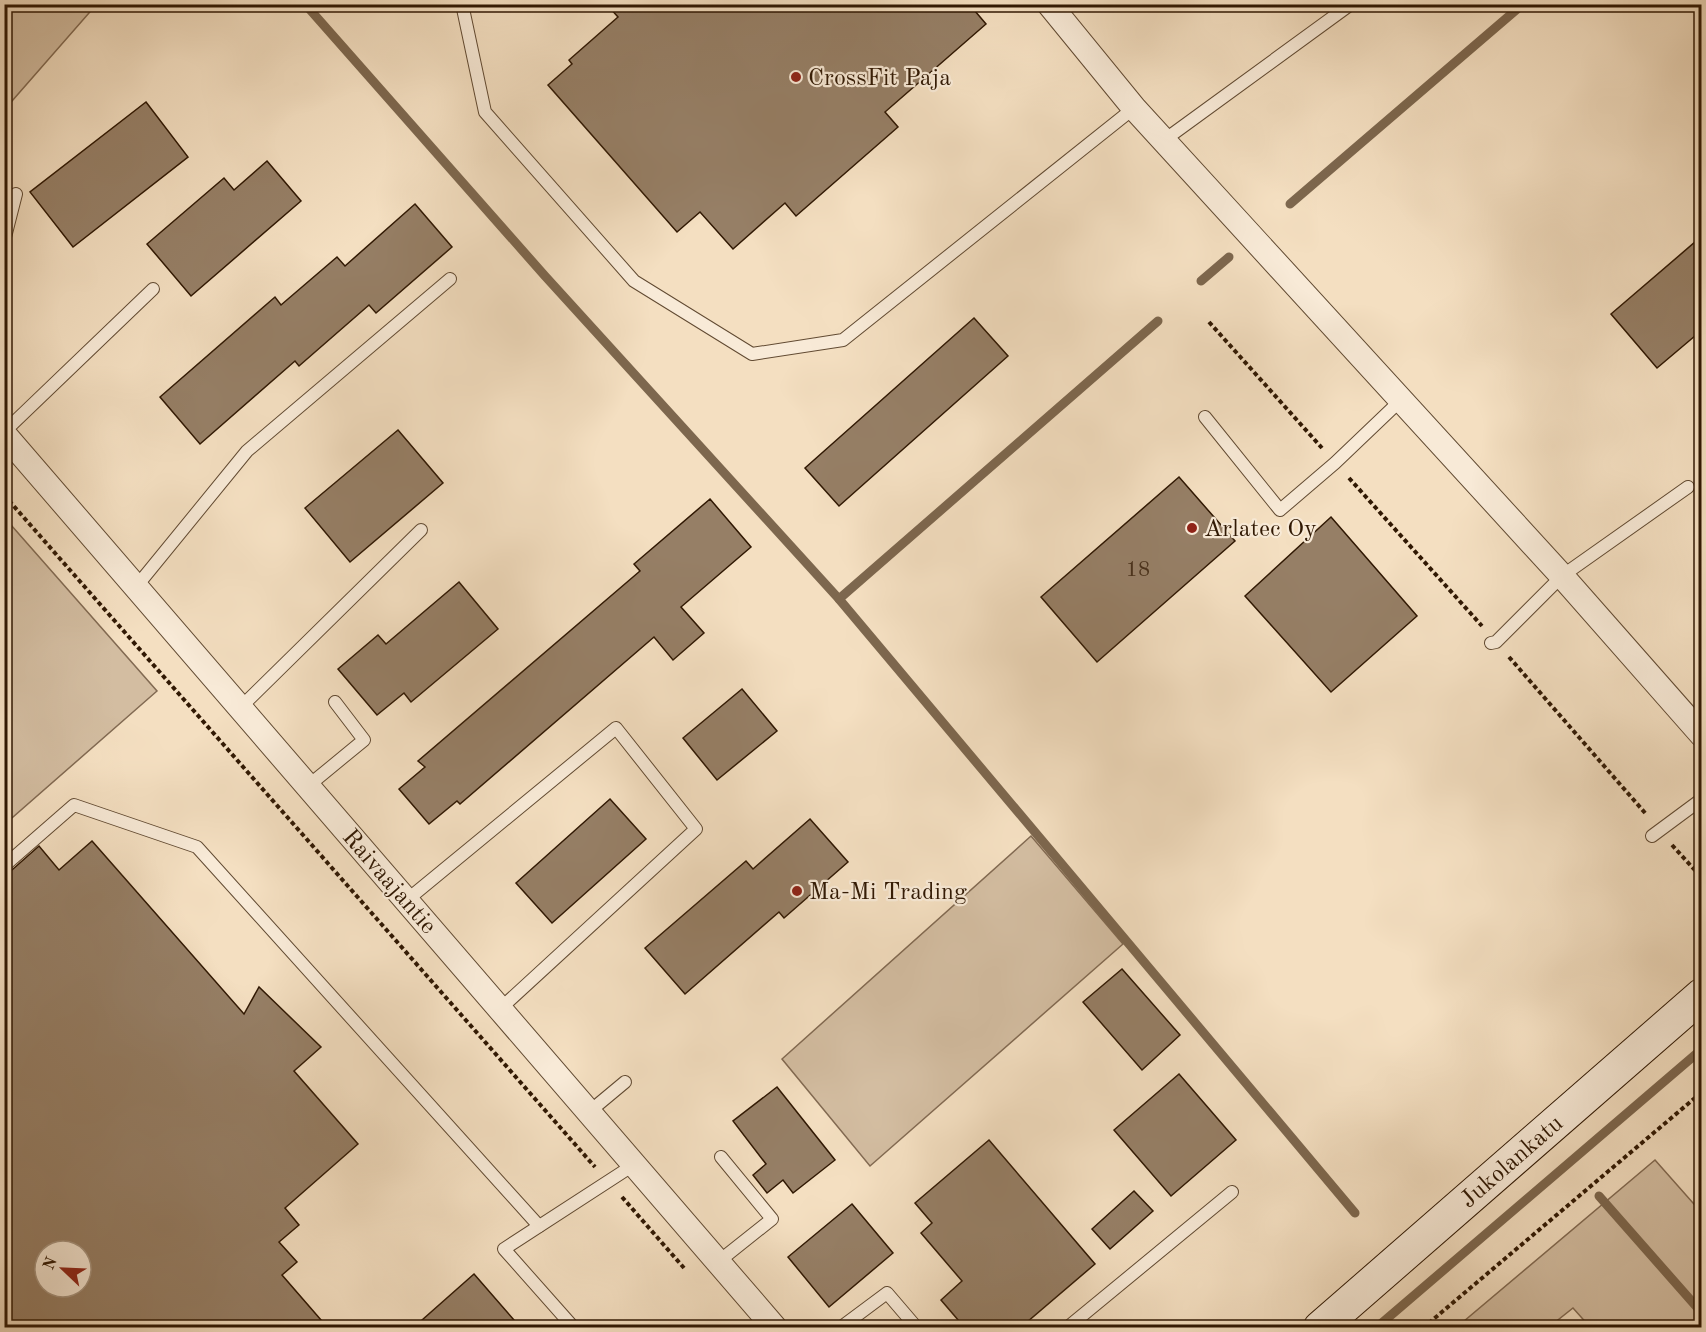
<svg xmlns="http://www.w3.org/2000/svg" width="1706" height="1332" font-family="'Old Standard TT',serif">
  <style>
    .green { fill: #d3bda1; stroke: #826a52; stroke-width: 1.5 }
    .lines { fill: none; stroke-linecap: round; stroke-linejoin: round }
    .stream { stroke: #7d674e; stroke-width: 9 }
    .building { fill: #967f66; stroke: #301803; stroke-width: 1.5; fill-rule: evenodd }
    .service-casing { stroke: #614a32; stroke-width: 14 }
    .minor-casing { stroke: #614a32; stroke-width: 26 }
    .secondary-casing { stroke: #301803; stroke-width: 35 }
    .path { stroke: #301803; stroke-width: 4; stroke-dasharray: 4.5 3; stroke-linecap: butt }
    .service { stroke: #f8ead7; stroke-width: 12 }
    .minor { stroke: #f8ead7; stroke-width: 24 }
    .secondary { stroke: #f8ead7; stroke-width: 33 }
    .poi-dot { fill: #8f2418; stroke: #f8ead7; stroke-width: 2 }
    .labels { text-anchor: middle; stroke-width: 4.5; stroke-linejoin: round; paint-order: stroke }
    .number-label { font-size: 21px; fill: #4a321c }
    .poi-label { font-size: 24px; fill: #301803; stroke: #f8ead7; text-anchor: start }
    .street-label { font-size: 24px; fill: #301803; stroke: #f8ead7 }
  </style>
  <rect width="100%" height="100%" fill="#f4dfc1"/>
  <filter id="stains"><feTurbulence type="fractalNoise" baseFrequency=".00333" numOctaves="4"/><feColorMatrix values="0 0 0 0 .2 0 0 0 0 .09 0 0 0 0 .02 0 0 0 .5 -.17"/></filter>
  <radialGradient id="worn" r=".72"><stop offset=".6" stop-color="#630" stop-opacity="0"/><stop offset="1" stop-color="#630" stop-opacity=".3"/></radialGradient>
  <g class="green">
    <polygon points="5,4 96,5 5,109 4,5"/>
    <polygon points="4,517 157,691 5,824 4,824"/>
    <polygon points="1031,836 1123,944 870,1166 782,1059"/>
    <polygon points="1655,1160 1701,1212 1701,1327 1590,1327 1573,1308 1549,1327 1457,1327"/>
  </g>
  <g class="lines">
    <g class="stream">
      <polyline points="305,4 545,276 839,599 1355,1213"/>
      <polyline points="1290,204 1523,4"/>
      <polyline points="1201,281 1229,257"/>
      <polyline points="839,599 1158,321"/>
      <polyline points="1599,1196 1702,1313"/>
      <polyline points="1376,1328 1702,1049"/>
    </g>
  </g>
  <g class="building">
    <polygon points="612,4 969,4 986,24 885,112 898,127 796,216 785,203 733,249 700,212 677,232 548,85 572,64 569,60 618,17 609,7"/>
    <polygon points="146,102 188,157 73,247 30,192"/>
    <polygon points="267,161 301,201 191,296 147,244 224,178 234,190"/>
    <polygon points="415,204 452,247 376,313 369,305 299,366 295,361 200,444 160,397 275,297 281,305 337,257 345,266"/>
    <polygon points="1702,236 1702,330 1657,368 1611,314"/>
    <polygon points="974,318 1008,356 839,506 805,468"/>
    <polygon points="398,430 443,483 350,562 305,508"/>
    <polygon points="1179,477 1235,541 1097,662 1041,597"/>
    <polygon points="710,499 751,547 681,607 704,633 673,660 654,637 460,804 457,801 429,824 399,789 425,767 418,761 640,571 634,564"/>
    <polygon points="1331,517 1417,616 1331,692 1245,596"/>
    <polygon points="459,582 498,629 411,702 404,693 377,715 338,669 378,635 386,644"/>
    <polygon points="742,689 777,731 717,780 683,738"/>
    <polygon points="610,799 646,839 552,923 516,883"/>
    <polygon points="810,819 848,862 784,918 779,912 685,994 645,948 746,861 753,869"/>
    <path d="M 92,841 L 244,1014 L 259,987 L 321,1047 L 294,1071 L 358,1144 L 285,1208 L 299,1225 L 279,1242 L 297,1262 L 282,1275 L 328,1328 L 9,1328 L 4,1322 L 4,877 L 39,846 L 59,870 ZM 45,1251 L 81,1251 L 81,1287 L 45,1287 Z"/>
    <polygon points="1122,969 1180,1035 1142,1070 1083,1002"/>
    <polygon points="1179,1074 1236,1140 1171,1196 1114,1130"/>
    <polygon points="777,1087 835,1160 793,1193 783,1180 767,1193 753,1175 766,1164 733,1121"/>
    <polygon points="989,1140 1095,1264 1020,1328 965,1328 941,1300 962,1281 921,1233 932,1223 915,1203"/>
    <polygon points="1134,1191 1153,1211 1110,1249 1092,1229"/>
    <polygon points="852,1204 893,1253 829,1307 788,1257"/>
    <polygon points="474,1274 521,1328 413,1328"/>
  </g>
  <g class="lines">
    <defs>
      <g id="service">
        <polyline points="462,4 485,112 634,281 752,354 843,340 1134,108"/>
        <polyline points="1163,141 1351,4"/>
        <polyline points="4,241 16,194"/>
        <polyline points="1205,417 1280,510 1335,463 1401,400"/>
        <polyline points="4,432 153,289"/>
        <polyline points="136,587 247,451 450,279"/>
        <polyline points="1491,643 1496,642 1562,576 1688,487"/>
        <polyline points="240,708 421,530"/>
        <polyline points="308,786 364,740 335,702"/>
        <polyline points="1652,836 1702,799"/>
        <polyline points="4,866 74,805 197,847 539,1226"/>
        <polyline points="407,900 616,728 696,829 500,1009"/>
        <polyline points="589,1112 625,1082"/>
        <polyline points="718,1262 772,1219 721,1157"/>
        <polyline points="574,1328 504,1249 635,1164"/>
        <polyline points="840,1328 887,1293 917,1328"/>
        <polyline points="1067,1328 1232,1192"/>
      </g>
      <g id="minor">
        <polyline points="1049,4 1134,108 1562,576 1702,735"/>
        <polyline points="4,434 775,1328"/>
      </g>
      <polyline id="secondary" points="1320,1328 1702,995"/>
    </defs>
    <use href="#service" class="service-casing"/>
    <use href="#minor" class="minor-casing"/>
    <use href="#secondary" class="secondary-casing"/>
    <g class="path">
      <polyline points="1209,322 1322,448"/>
      <polyline points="1349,478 1482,626"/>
      <polyline points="4,495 595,1167"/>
      <polyline points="1509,657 1646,814"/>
      <polyline points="1672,845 1702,878"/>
      <polyline points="622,1197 684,1268"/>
      <polyline points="1423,1328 1702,1092"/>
    </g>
    <use href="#service" class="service"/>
    <use href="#minor" class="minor"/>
    <use href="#secondary" class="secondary"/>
  </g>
  <g class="poi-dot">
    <circle cx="796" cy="77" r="6"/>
    <circle cx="1192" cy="528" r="6"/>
    <circle cx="797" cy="891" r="6"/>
  </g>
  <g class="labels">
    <g class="number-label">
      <text x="1138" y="576">18</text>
    </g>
    <g class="poi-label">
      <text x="808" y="85">CrossFit Paja</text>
      <text x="1204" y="536">Arlatec Oy</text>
      <text x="809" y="899">Ma-Mi Trading</text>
    </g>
    <g class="street-label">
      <text transform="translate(390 881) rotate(49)" y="8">Raivaajantie</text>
      <text transform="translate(1511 1161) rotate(-41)" y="8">Jukolankatu</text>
    </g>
  </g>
  <rect width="1706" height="1332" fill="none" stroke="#f4dfc1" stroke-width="24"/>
  <rect x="6" y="6" width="1694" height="1320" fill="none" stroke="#301803" stroke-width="3"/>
  <rect x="12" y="12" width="1682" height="1308" fill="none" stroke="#301803" stroke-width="1.5"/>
  <g transform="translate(63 1269) rotate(293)"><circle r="28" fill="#f8ead7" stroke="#a89682" stroke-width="1.5"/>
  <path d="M0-4.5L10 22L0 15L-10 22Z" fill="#8f2418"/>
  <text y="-9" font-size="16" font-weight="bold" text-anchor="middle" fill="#301803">N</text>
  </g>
  <rect width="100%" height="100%" filter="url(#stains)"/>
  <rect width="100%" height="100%" fill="url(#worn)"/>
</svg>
